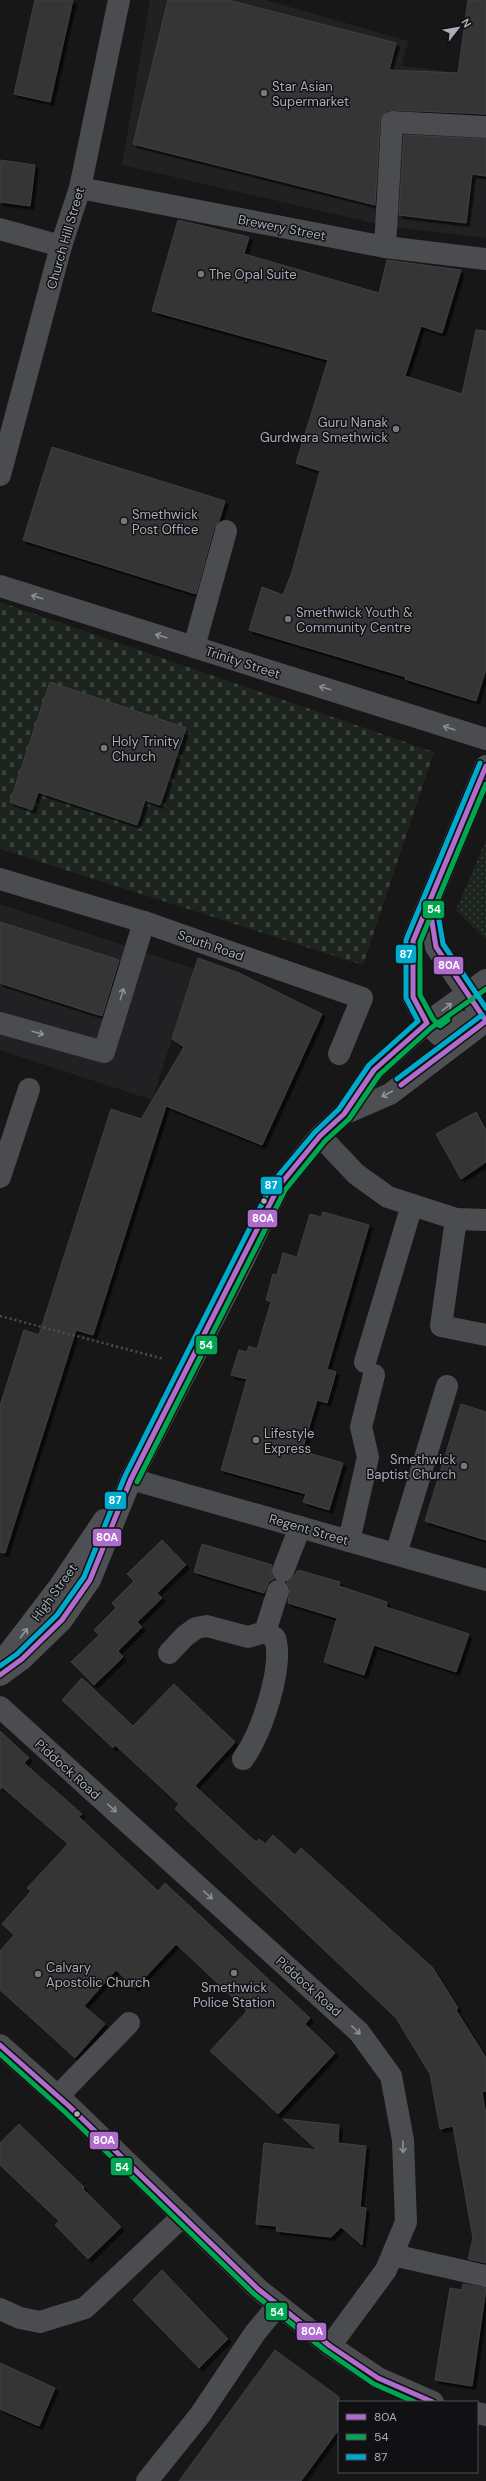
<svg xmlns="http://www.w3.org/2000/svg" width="486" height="2481" font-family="'DM Sans',sans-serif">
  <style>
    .built { fill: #212123 }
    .grass { fill: url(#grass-dots) }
    .cemetery { fill: url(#cemetery-stones) }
    .building { fill: #353536; stroke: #3f4043; filter: url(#shadow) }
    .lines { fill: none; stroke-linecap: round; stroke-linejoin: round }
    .path { stroke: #4d4e52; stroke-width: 2.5; stroke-dasharray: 2 3; stroke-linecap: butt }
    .minor { stroke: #4b4c50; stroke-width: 22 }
    .major { stroke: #4d4f52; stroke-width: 22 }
    .bus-1-casing { stroke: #111113; stroke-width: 8 }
    .bus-2-casing { stroke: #111113; stroke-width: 8 }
    .bus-3-casing { stroke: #111113; stroke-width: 8 }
    .bus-1 { stroke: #b06ccc; stroke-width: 5 }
    .bus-2 { stroke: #00a651; stroke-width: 5 }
    .bus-3 { stroke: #00a9ce; stroke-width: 5 }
    .oneway { stroke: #8c9099 }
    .oneway2 { stroke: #91969e }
    .poi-dot { fill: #757880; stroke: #111113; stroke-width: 1.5 }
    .bus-dot { fill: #a8adb8; stroke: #111113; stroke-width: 1.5 }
    .labels { text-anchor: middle; stroke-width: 3; stroke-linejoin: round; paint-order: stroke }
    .poi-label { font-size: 13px; fill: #a8adb8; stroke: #111113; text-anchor: start }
    .street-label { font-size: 13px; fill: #a8adb8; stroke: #111113 }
    .line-badge { stroke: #111113; stroke-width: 1.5 }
    .badge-label { font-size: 11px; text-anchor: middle; font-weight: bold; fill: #fff }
  </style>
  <defs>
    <pattern id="grass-dots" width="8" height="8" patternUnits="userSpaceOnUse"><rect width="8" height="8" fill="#1d241e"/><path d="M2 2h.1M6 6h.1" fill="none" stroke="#3b413d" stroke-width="1.8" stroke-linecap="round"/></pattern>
    <pattern id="cemetery-stones" width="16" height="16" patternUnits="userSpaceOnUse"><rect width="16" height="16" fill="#1d241e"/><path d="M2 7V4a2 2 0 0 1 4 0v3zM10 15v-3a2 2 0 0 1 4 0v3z" fill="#3b413d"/></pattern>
    <filter id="shadow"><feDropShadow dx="3.5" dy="3.5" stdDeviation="0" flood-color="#0009"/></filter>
  </defs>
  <rect width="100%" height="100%" fill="#171717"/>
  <g class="built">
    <polygon points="150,0 266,0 408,41 402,66 486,76 486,238 391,227 122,165"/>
    <polygon points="0,904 195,969 152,1100 0,1050"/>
  </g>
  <polygon class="grass" points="486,840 486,939 456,910"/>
  <polygon class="cemetery" points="0,602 434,752 363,965 0,849"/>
  <g class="building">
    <polygon points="35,0 73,0 50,102 14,94"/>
    <polygon points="168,0 228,0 396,43 389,70 458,73 468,0 486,0 486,114 393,110 386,111 380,121 375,205 133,144"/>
    <polygon points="404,135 486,139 486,176 472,174 466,223 399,215"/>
    <polygon points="0,160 35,165 30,206 0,202"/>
    <polygon points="178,220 249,237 244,254 379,293 387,260 461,270 442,333 421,326 405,376 462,394 476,330 486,331 486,669 476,701 405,679 406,677 249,630 262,587 283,595 292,572 320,471 296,463 328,360 152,311"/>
    <polygon points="52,447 225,501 219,521 214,528 196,594 23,540"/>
    <polygon points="50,682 186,728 160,805 145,800 137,825 38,792 32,810 10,802"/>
    <polygon points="0,922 119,960 102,1016 0,983"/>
    <polygon points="198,958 239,973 322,1014 262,1145 166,1106 93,1335 76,1330 5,1553 0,1552 0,1406 24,1330 39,1335 111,1109 141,1119 184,1047 172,1039"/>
    <polygon points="476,1112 486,1130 486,1162 461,1179 436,1134"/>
    <polygon points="323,1212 369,1225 327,1369 336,1372 327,1403 317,1400 302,1451 343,1463 329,1510 303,1502 306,1494 221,1470 247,1379 231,1375 239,1350 247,1352 249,1346 257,1349 271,1302 266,1300 273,1274 277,1275 283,1253 297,1257 310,1214 321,1217"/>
    <polygon points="461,1404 486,1412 486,1540 425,1521"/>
    <polygon points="162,1540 186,1565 157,1593 162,1598 137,1622 142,1627 118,1651 123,1657 94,1685 71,1662 99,1635 94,1630 116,1608 112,1603 134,1581 127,1574"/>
    <polygon points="202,1544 272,1565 271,1573 274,1579 269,1582 264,1593 194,1572"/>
    <polygon points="298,1570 340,1582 339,1586 387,1602 386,1607 469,1634 456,1672 374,1645 364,1675 324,1662 337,1618 288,1603 290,1589 287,1582 291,1580"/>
    <polygon points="82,1678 133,1726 174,1684 235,1742 195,1786 256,1842 259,1839 265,1844 273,1835 295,1855 301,1848 433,1968 458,2008 456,2010 486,2058 486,2091 482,2092 486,2115 486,2263 468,2259 473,2238 453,2126 440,2129 430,2074 396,2018 175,1809 179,1804 115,1745 113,1748 62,1700"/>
    <polygon points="0,1731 29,1758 24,1763 82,1814 79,1817 158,1891 165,1883 310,2018 305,2024 335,2053 278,2114 210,2051 247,2011 176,1944 135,1988 116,1970 84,2006 105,2024 75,2058 0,1990 0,1951 14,1935 2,1924 31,1891 27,1888 68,1844 2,1787 0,1789"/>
    <polygon points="283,2119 339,2125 338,2143 366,2146 360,2207 366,2208 362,2245 341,2227 331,2237 276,2231 277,2226 256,2224 264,2143 317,2150"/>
    <polygon points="19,2124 84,2187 83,2189 121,2227 88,2259 55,2225 59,2221 0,2165 0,2143"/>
    <polygon points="162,2270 228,2339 199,2368 133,2300"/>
    <polygon points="463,2284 486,2288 472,2386 435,2380 450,2288 462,2290"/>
    <polygon points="275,2350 339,2397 339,2429 301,2481 179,2481"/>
    <polygon points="0,2363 55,2388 39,2426 0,2409"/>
  </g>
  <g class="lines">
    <polyline class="path" points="0,1316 164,1359"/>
    <g class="minor">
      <polyline points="80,188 385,247 486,259"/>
      <polyline points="0,229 61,246"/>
      <polyline points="385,247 392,122 486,127"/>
      <polyline points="0,475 61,246 80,188 119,0"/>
      <polyline points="0,586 486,739"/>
      <polyline points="194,647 226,531"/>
      <polyline points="0,879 144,922 362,998 339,1054"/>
      <polyline points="0,1023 104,1052 144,922"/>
      <polyline points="320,1136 356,1174 388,1197 456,1219 486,1220"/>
      <polyline points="0,1177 29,1089"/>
      <polyline points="456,1219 441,1326 486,1335"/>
      <polyline points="365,1362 412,1205"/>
      <polyline points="131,1479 486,1580"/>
      <polyline points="349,1541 368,1457 361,1427 374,1375"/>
      <polyline points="396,1554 447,1386"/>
      <polyline points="283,1571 300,1527"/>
      <polyline points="169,1653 185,1636 196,1628 207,1626 248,1637 265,1632 278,1591"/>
      <polyline points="0,1707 359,2032 391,2076 403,2140 406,2222 386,2270 330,2346"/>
      <path d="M 243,1759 C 261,1734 284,1668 275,1638 L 265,1632"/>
      <polyline points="0,2045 70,2107 258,2289 330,2346 378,2378 433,2402"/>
      <polyline points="58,2096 129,2023"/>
      <polyline points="393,2255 486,2276"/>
      <polyline points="0,2309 20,2318 40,2322 85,2308 183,2216"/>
      <polyline points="477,2413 486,2415"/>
      <polyline points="147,2481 200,2415 255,2333 278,2305"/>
    </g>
    <g class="major">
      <polyline points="486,766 413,941 413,997 427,1023 439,1035 458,1022 486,1021"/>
      <polyline points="429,903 436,947 486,1021"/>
      <polyline points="344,1114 390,1094 486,1021"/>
      <polyline points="0,1664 59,1587 104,1520"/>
      <polyline points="0,1675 22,1659 62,1620 90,1580 131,1479 243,1261 279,1186 320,1136 344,1114 374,1070 427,1023 486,980"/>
    </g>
    <defs>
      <g id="bus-1">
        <polyline points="429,903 436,947 486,1021"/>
        <polyline points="401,1085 486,1021"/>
        <polyline points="0,1675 22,1659 62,1620 90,1580 131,1479 279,1186 320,1136 344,1114 374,1070 427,1023 413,997 413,941 486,766"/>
        <polyline points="0,2045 70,2107 258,2289 330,2346 378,2378 433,2402"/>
      </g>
      <g id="bus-2">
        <polyline points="448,1020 440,1026 433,1019 420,995 420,942 486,784"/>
        <polyline points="137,1482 285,1190 325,1141 349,1119 379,1075 431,1028 486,989"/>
        <polyline points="0,2054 65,2112 254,2294 326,2351 374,2384 415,2402"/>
      </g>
      <g id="bus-3">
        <polyline points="436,902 443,944 486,1008"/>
        <polyline points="397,1079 482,1015"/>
        <polyline points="0,1666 17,1654 57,1615 84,1577 125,1476 273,1182 315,1132 339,1109 369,1065 418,1021 406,998 406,940 480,763"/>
      </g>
    </defs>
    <use href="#bus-1" class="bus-1-casing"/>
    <use href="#bus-2" class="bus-2-casing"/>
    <use href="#bus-3" class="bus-3-casing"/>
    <use href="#bus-1" class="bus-1"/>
    <use href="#bus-2" class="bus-2"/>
    <use href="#bus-3" class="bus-3"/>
  </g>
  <defs><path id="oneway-shaft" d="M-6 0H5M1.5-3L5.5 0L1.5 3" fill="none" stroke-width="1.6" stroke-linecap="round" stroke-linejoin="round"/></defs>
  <g class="oneway">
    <use href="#oneway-shaft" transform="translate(37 597) rotate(-163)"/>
    <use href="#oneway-shaft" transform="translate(161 636) rotate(-163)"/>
    <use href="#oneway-shaft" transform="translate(325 688) rotate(-162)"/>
    <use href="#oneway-shaft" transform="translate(449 728) rotate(-162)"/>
    <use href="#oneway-shaft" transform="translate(122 994) rotate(-73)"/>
    <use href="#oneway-shaft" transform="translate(38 1033) rotate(16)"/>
    <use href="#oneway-shaft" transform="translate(112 1808) rotate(42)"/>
    <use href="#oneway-shaft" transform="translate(208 1895) rotate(42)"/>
    <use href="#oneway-shaft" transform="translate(356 2030) rotate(45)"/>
    <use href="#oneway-shaft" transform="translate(403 2147) rotate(89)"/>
  </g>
  <g class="oneway2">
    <use href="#oneway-shaft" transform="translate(447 1007) rotate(-38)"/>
    <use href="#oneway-shaft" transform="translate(387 1094) rotate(152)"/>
    <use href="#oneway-shaft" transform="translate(24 1633) rotate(-52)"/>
  </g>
  <g class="poi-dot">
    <circle cx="264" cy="93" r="4"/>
    <circle cx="201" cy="274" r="4"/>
    <circle cx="396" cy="429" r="4"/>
    <circle cx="124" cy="521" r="4"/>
    <circle cx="288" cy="619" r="4"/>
    <circle cx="104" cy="748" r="4"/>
    <circle cx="256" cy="1440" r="4"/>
    <circle cx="464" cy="1466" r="4"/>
    <circle cx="234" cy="1973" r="4"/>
    <circle cx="38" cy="1974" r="4"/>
  </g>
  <g class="bus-dot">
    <circle cx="264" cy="1201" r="3.5"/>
    <circle cx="77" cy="2114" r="3.5"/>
  </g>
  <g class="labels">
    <g class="poi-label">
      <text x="272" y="91">Star Asian<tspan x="272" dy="15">Supermarket</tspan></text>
      <text x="209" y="279">The Opal Suite</text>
      <text x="388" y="427" text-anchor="end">Guru Nanak<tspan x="388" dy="15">Gurdwara Smethwick</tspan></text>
      <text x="132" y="519">Smethwick<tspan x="132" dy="15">Post Office</tspan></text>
      <text x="296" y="617">Smethwick Youth &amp;<tspan x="296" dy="15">Community Centre</tspan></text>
      <text x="112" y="746">Holy Trinity<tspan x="112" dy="15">Church</tspan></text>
      <text x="264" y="1438">Lifestyle<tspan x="264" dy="15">Express</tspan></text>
      <text x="456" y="1464" text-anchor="end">Smethwick<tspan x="456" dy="15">Baptist Church</tspan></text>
      <text x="46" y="1972">Calvary<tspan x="46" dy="15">Apostolic Church</tspan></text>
      <text x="234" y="1992" text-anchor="middle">Smethwick<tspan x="234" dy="15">Police Station</tspan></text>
    </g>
    <g class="street-label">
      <text transform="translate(282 227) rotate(11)" y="5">Brewery Street</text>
      <text transform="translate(65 238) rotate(-74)" y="5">Church Hill Street</text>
      <text transform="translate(243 662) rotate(18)" y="5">Trinity Street</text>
      <text transform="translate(211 945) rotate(19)" y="5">South Road</text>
      <text transform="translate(309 1529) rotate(16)" y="5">Regent Street</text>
      <text transform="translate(54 1592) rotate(-54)" y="5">High Street</text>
      <text transform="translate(68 1769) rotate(42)" y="5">Piddock Road</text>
      <text transform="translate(309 1986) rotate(42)" y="5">Piddock Road</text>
    </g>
  </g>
  <g class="line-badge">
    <rect x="422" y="900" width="23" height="19" rx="4" fill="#00a651"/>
    <rect x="395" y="944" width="22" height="20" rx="4" fill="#00a9ce"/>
    <rect x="433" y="956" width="31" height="19" rx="4" fill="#b06ccc"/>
    <rect x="260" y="1176" width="23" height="19" rx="4" fill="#00a9ce"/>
    <rect x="247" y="1209" width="31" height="19" rx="4" fill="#b06ccc"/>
    <rect x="195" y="1335" width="23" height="20" rx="4" fill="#00a651"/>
    <rect x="104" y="1491" width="23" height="19" rx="4" fill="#00a9ce"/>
    <rect x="92" y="1528" width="30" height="19" rx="4" fill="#b06ccc"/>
    <rect x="89" y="2131" width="30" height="19" rx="4" fill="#b06ccc"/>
    <rect x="110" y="2157" width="23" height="19" rx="4" fill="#00a651"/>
    <rect x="265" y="2302" width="23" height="19" rx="4" fill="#00a651"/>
    <rect x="296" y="2322" width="31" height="19" rx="4" fill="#b06ccc"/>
  </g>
  <g class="badge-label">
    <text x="434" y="913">54</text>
    <text x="406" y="958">87</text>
    <text x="449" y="969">80A</text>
    <text x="271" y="1189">87</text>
    <text x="263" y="1222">80A</text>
    <text x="206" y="1349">54</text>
    <text x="115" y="1504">87</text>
    <text x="107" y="1541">80A</text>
    <text x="104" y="2144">80A</text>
    <text x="122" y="2171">54</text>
    <text x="277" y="2316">54</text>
    <text x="312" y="2335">80A</text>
  </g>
  <rect x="338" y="2401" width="140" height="72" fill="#111113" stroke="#4d4f55"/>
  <rect x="346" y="2414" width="20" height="6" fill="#b06ccc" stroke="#4d4f55"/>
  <text x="374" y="2421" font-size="12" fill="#a8adb8">80A</text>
  <rect x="346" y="2434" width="20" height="6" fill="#00a651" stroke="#4d4f55"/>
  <text x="374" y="2441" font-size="12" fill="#a8adb8">54</text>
  <rect x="346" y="2454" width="20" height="6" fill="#00a9ce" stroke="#4d4f55"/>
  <text x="374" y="2461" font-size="12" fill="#a8adb8">87</text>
  <g transform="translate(458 28) rotate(59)" stroke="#111113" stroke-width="3" paint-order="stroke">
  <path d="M0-3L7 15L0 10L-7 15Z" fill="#a8adb8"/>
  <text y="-6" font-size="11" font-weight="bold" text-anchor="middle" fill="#a8adb8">N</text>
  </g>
</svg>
